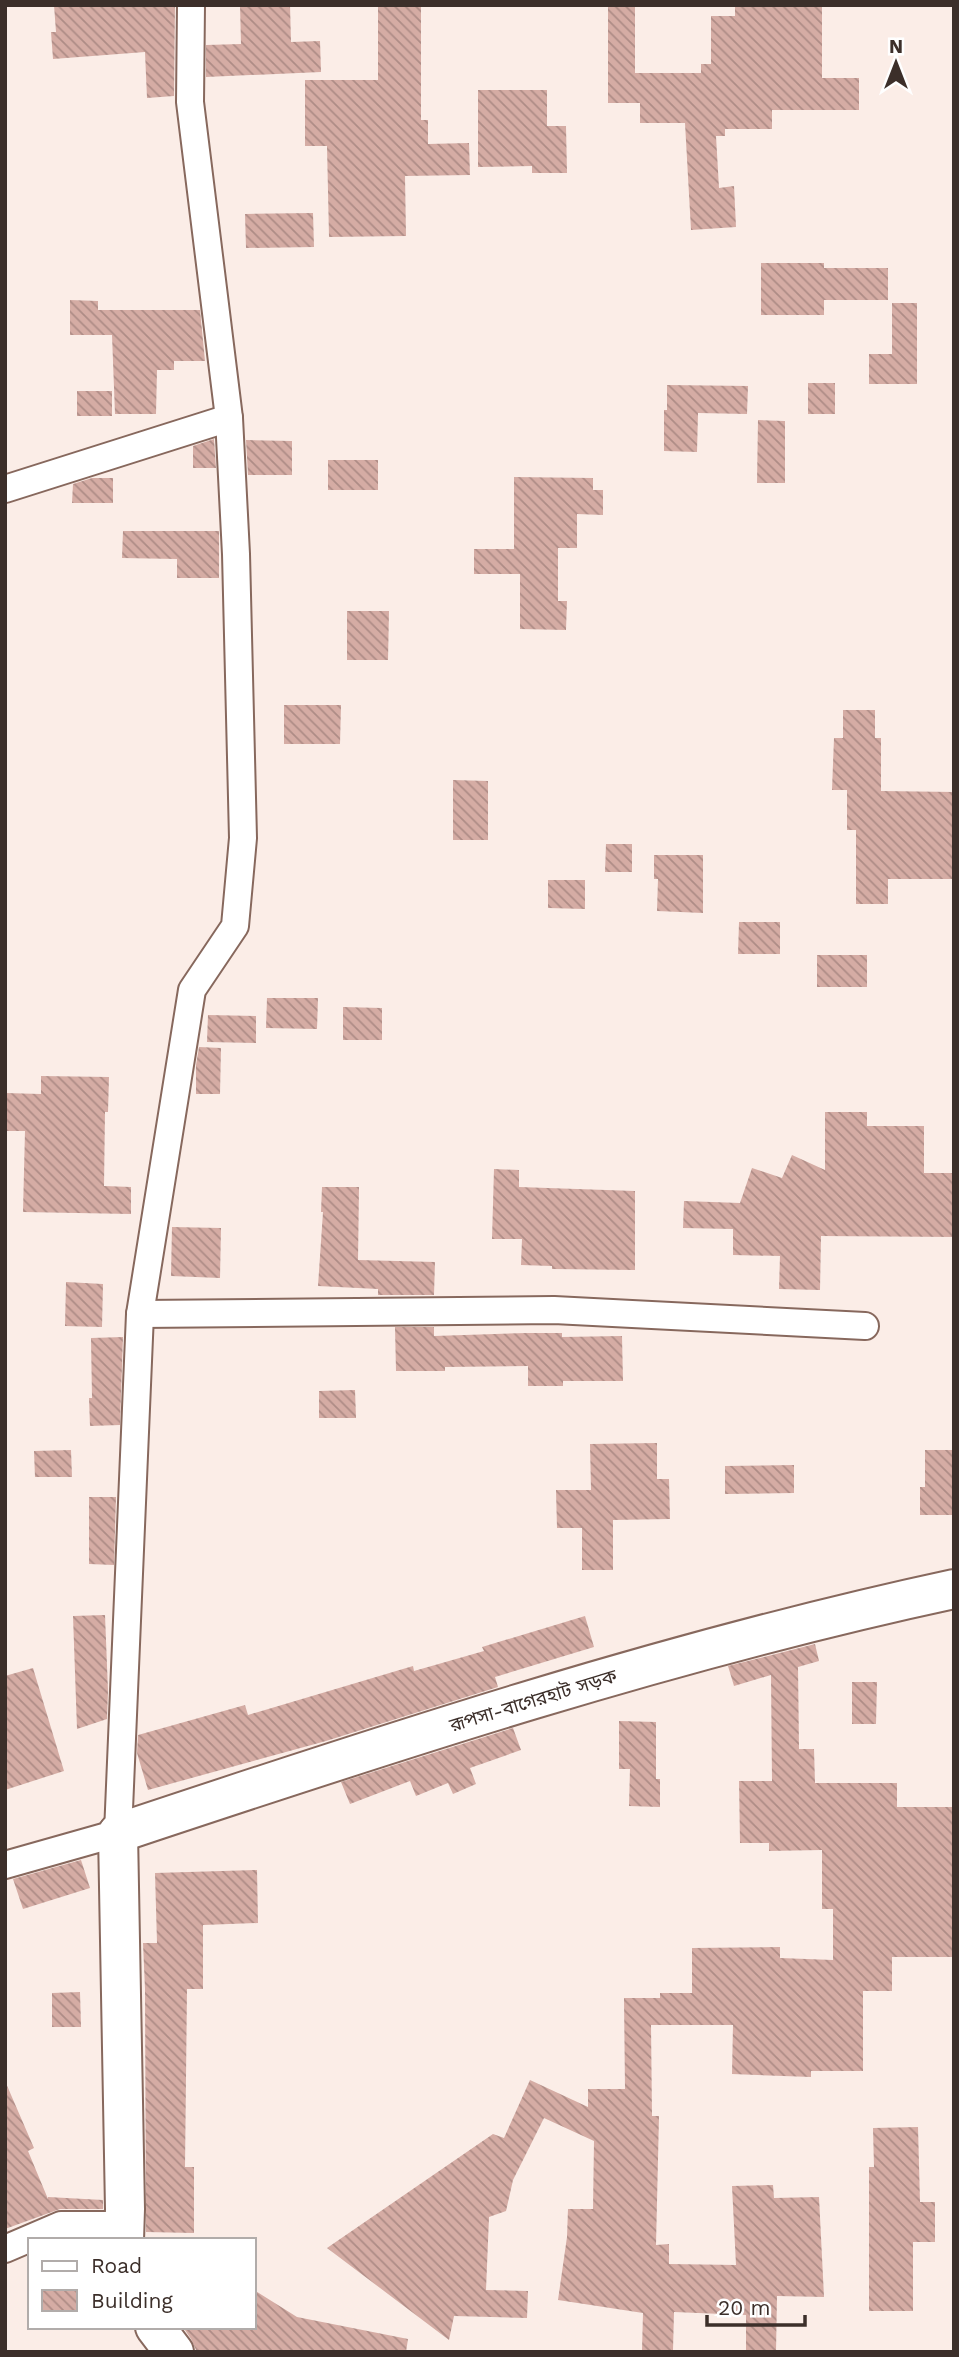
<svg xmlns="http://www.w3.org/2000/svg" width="959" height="2357" font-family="'Work Sans','Noto Sans Bengali',sans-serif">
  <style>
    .building { fill: url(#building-back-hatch) }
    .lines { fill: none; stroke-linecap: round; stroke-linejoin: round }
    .street-casing { stroke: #87685d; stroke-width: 30 }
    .secondary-casing { stroke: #87685d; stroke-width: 42 }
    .primary-casing { stroke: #87685d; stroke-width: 42 }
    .street { stroke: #fff; stroke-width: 26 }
    .secondary { stroke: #fff; stroke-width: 38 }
    .primary { stroke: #fff; stroke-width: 38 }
    .labels { text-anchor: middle; stroke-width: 6; stroke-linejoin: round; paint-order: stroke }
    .street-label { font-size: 19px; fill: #3c2f2a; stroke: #fff }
  </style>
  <defs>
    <pattern id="building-back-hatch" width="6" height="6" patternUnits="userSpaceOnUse" patternTransform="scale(1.75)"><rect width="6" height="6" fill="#d5aca4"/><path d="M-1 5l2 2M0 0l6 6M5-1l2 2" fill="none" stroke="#ae8c86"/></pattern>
  </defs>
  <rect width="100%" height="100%" fill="#fbede7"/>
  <g class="building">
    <polygon points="54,5 175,5 174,96 147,98 145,52 53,59 51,32 56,32"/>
    <polygon points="240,5 290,5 291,42 320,41 321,72 206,77 206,45 241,44"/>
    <polygon points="378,5 421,5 421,120 428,120 428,144 469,143 470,175 405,176 406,236 329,237 327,146 305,146 305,80 378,80"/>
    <polygon points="608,5 635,5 635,73 701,73 701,64 711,64 711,16 735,16 735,5 822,5 822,78 859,78 859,110 772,110 772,129 725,129 725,136 716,136 719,188 734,186 736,227 691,230 685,123 640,123 640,103 608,103"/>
    <polygon points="478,90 547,90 547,126 566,126 567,173 532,173 532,166 478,167"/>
    <polygon points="313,213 314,247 246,248 245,214"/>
    <polygon points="761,263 824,263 824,268 888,268 888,300 824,300 824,315 761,315"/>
    <polygon points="70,300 98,301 98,310 200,310 205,361 174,361 174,370 157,370 156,414 115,414 112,335 70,335"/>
    <polygon points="892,303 917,303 917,384 869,384 869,354 892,354"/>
    <rect x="808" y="383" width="27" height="31"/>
    <polygon points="667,385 748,386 747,414 698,413 697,452 664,451 664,410 667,410"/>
    <rect x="77" y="391" width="35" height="25"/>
    <polygon points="758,420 785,421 785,483 757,483"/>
    <polygon points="214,439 216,468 193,468 193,446"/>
    <polygon points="246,440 292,441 292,475 248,475"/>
    <rect x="328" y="460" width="50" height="30"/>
    <polygon points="514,477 593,478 593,490 603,490 603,515 577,514 577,548 558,548 558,601 567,601 566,630 520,629 520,574 474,574 474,549 514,549"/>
    <polygon points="92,478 113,478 113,503 72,503 73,484"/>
    <polygon points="123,531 219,531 219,578 177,578 177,559 122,558"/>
    <polygon points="347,611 389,611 388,660 347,660"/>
    <polygon points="284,705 341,705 340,744 284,744"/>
    <polygon points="843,710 875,710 875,738 881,738 881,791 954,792 954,879 888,879 888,904 856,904 856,830 847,830 847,790 832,790 834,738 843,738"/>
    <polygon points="453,780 488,781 488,840 453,840"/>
    <polygon points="606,844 632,844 632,872 605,872"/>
    <polygon points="654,855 703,855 703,913 657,911 658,879 654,879"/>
    <polygon points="548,880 585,880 585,909 548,908"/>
    <polygon points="739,922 780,922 780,954 738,954"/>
    <rect x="817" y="955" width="50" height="32"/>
    <polygon points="267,998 318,998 317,1029 266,1028"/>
    <polygon points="343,1007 382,1008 382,1040 343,1040"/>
    <polygon points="208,1015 256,1016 256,1043 207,1042"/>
    <polygon points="199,1047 221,1048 220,1094 196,1094 196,1065"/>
    <polygon points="41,1076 109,1077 108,1112 105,1112 104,1186 131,1187 131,1214 23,1212 25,1131 5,1131 5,1093 41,1094"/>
    <polygon points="825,1112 867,1112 867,1126 924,1126 924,1173 954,1173 954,1237 821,1236 820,1290 779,1289 780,1256 733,1255 733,1229 683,1228 684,1201 740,1203 752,1168 782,1178 792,1155 825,1170"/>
    <polygon points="494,1169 519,1170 519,1187 635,1191 635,1270 552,1269 552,1266 521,1265 522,1239 492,1239"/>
    <polygon points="322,1187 359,1187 358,1260 435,1262 434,1295 378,1295 378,1289 318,1286 323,1212 321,1212"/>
    <polygon points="172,1227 221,1228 220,1278 171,1276"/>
    <polygon points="66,1282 103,1284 102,1327 65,1326"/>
    <polygon points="395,1327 434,1327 434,1336 527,1333 562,1333 562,1337 622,1336 623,1381 563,1381 563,1386 528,1386 528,1366 445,1367 445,1371 396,1371"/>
    <polygon points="123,1337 120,1425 90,1426 89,1398 92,1398 91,1338"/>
    <polygon points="355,1390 356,1418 319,1418 319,1391"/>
    <polygon points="657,1443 657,1479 669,1479 670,1519 613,1520 613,1570 582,1570 582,1528 557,1528 556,1490 591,1490 590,1444"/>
    <polygon points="71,1450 72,1477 35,1477 34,1451"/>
    <polygon points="925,1450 954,1450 954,1515 920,1515 920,1487 925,1487"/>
    <polygon points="794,1465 794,1493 725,1494 725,1466"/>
    <polygon points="89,1497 116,1497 114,1565 89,1564"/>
    <polygon points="105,1615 108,1691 107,1719 77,1729 73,1616"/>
    <polygon points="585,1616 594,1647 495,1677 498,1687 326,1741 148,1790 137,1753 138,1735 245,1705 248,1715 413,1666 414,1671 484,1651 482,1647"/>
    <polygon points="815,1644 819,1661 798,1667 799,1749 814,1749 815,1783 897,1783 897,1807 954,1807 952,1957 892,1957 892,1991 863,1991 863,2071 811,2071 811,2077 732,2074 733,2025 651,2025 652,2116 659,2116 656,2245 669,2244 669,2264 736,2265 732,2186 773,2185 774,2198 819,2197 824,2297 777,2296 776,2352 746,2352 746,2315 674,2312 673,2350 642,2350 643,2313 558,2300 567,2237 568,2209 593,2209 594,2141 544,2118 513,2180 506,2211 489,2217 486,2290 528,2291 527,2318 454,2316 449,2340 327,2248 493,2134 504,2138 530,2080 588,2107 588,2089 625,2089 624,1998 660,1998 660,1993 692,1993 692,1948 780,1947 780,1958 833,1960 833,1909 822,1909 822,1850 769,1851 769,1843 740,1843 739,1781 772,1781 771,1675 734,1686 728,1666"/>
    <polygon points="33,1668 64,1771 5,1790 5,1676"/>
    <polygon points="852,1682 877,1682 876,1724 852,1724"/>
    <polygon points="619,1721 656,1722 656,1779 660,1779 660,1807 629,1806 630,1769 619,1769"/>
    <polygon points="513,1728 521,1750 470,1768 476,1784 453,1794 448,1783 416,1796 410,1781 350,1804 341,1782"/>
    <polygon points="81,1860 90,1888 23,1909 13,1879"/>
    <polygon points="257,1870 258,1923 203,1925 203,1989 187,1989 185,2167 194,2167 194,2233 146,2232 145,1989 143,1943 157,1943 155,1873"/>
    <polygon points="80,1992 81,2027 52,2027 52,1993"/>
    <polygon points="5,2081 34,2148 28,2151 48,2199 48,2197 103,2200 103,2209 60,2209 5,2229"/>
    <polygon points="918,2127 920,2202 935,2202 935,2242 913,2242 913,2311 869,2311 869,2167 874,2167 873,2128"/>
    <polygon points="254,2290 297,2317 408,2339 406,2352 198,2352 196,2350 191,2339 183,2327 254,2327"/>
  </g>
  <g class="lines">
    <defs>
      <g id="street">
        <polyline points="5,489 229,418"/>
        <polyline points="140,1314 554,1310 865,1326"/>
        <polyline points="5,1865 118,1833 140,1314 192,990 235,926 243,838 236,554 229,418 190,102 191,5"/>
        <polyline points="5,2249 61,2225 125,2225"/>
      </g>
      <g id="secondary">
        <polyline points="118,1833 125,2209 124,2240"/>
        <polyline points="155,2327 174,2352"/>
      </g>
      <path id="primary" d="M 118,1833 C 394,1741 670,1650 954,1589"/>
    </defs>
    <use href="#street" class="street-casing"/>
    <use href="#secondary" class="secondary-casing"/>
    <use href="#primary" class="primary-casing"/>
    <use href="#street" class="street"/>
    <use href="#secondary" class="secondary"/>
    <use href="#primary" class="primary"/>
  </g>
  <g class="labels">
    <g class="street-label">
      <text transform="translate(533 1700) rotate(-17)" y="7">রূপসা-বাগেরহাট সড়ক</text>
    </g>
  </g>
  <rect width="959" height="2357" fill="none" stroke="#3c2f2a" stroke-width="14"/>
  <rect x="28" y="2238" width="228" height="91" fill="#ffffff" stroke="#b1acaa" stroke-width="2"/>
  <rect x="42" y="2261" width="35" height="10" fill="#ffffff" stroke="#b1acaa" stroke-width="2"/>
  <text x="91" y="2273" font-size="21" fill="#3c2f2a">Road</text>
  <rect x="42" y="2290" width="35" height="21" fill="url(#building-back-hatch)" stroke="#b1acaa" stroke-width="2"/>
  <text x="91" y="2308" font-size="21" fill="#3c2f2a">Building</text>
  <g transform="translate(896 63)" stroke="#ffffff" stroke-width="5" paint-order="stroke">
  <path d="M0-5L12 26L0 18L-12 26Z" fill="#3c2f2a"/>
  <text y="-10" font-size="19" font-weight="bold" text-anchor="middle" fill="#3c2f2a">N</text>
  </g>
  <path d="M707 2315v10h98v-10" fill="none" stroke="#3c2f2a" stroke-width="3.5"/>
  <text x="718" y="2315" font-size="21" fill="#3c2f2a" stroke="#ffffff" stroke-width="5" paint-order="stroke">20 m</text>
</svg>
